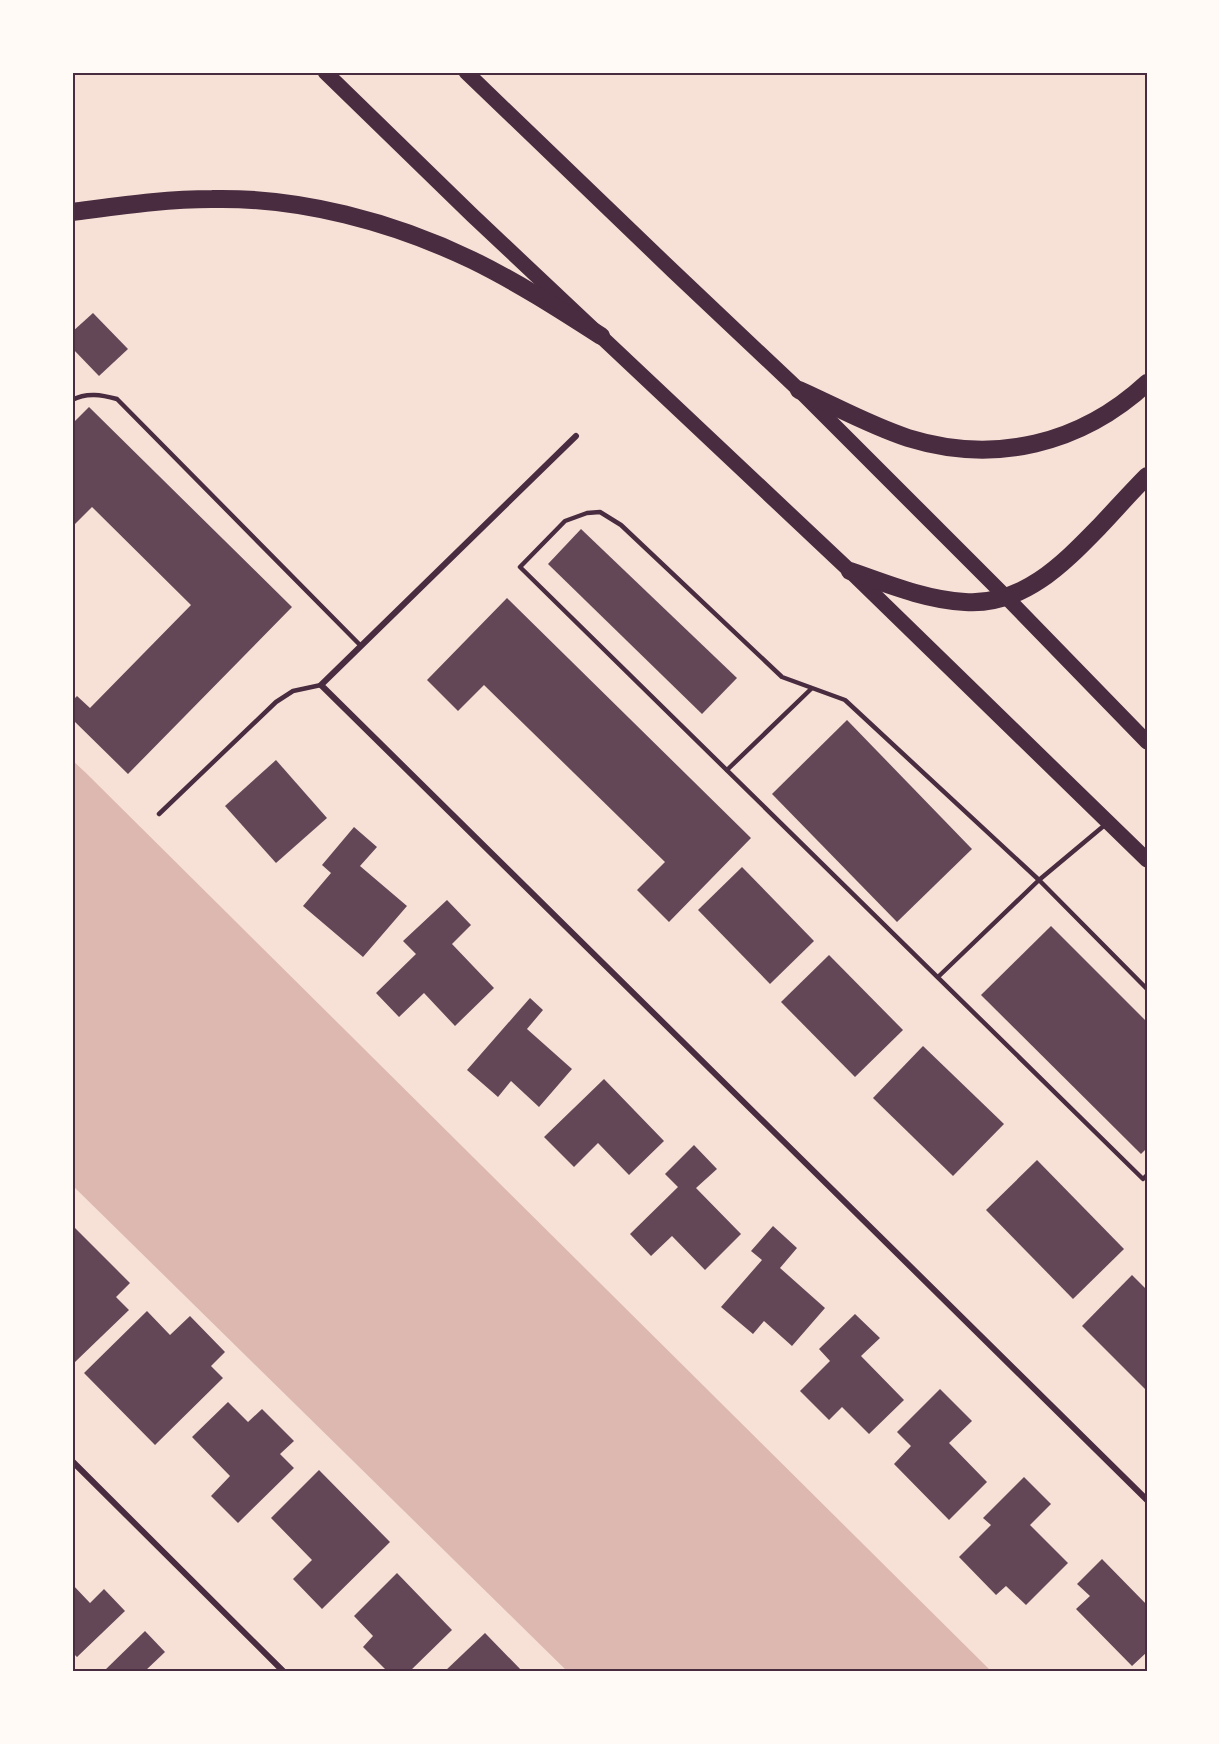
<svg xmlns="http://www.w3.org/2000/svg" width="1219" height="1744" font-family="Figtree,sans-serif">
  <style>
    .water { fill: #dcb8b0 }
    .building { fill: #644757 }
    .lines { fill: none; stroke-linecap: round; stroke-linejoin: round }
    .service { stroke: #4a2c40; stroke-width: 4.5 }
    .minor { stroke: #4a2c40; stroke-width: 6 }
    .primary { stroke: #4a2c40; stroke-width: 15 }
    .motorway { stroke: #4a2c40; stroke-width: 18 }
    .neatline { fill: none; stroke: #4a2c40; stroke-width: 2 }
  </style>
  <rect width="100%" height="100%" fill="#f7e1d7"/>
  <polygon class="water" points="72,760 86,773 992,1672 568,1672 72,1185"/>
  <g class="building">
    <polygon points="93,313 128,349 99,376 72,348 72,332"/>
    <polygon points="89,407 292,607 128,774 72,719 72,701 77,696 90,708 191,605 92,507 72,527 72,424"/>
    <polygon points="581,529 737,678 702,714 548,564"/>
    <polygon points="507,598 751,838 669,922 637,890 665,862 484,685 458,711 427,680"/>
    <polygon points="847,720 972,849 897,922 772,794"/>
    <polygon points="276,760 327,818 276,863 225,806"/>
    <polygon points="354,827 377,847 360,866 407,906 363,957 303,906 331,873 322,865"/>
    <polygon points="742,867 814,941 770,984 698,910"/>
    <polygon points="447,900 471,925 452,944 494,988 455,1026 424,993 399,1017 376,993 416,954 403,941"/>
    <polygon points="1051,926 1147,1022 1147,1148 1141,1154 981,995"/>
    <polygon points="829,955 903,1030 855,1077 781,1002"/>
    <polygon points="530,998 543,1010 527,1029 572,1069 539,1107 511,1081 498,1097 467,1070"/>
    <polygon points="923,1046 1004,1124 953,1176 873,1098"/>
    <polygon points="604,1079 664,1141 629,1175 598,1143 574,1167 544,1137"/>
    <polygon points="694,1145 717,1169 696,1188 741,1234 705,1270 672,1236 651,1256 630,1234 678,1187 665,1174"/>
    <polygon points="1037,1160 1124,1249 1073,1299 986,1210"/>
    <polygon points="72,1225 130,1283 116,1297 129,1310 75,1362 72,1359"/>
    <polygon points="773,1226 797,1248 780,1268 825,1308 792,1346 764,1321 753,1334 721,1307 762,1260 751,1251"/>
    <polygon points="1132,1275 1147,1290 1147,1391 1082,1326"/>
    <polygon points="147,1311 170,1335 190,1316 225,1352 211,1366 223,1378 155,1445 84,1373"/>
    <polygon points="855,1314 880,1338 861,1356 904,1400 869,1434 842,1407 829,1420 800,1391 830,1361 819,1349"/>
    <polygon points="940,1389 972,1421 949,1443 987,1482 949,1520 894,1464 911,1446 897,1432"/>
    <polygon points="228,1402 248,1422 262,1409 294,1441 280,1454 294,1468 238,1523 211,1496 230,1476 192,1437"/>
    <polygon points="319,1470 390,1542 322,1609 293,1579 312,1560 271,1518"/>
    <polygon points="1024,1477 1051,1504 1030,1525 1068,1563 1026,1605 1006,1586 996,1595 959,1557 991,1525 983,1518"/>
    <polygon points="1102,1559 1147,1605 1147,1652 1132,1666 1076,1609 1090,1596 1077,1584"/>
    <polygon points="397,1573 452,1630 409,1672 388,1672 363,1647 373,1636 354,1616"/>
    <polygon points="72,1584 90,1603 104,1589 125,1611 77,1657 72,1652"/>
    <polygon points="145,1631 165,1652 144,1672 103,1672"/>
    <polygon points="485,1633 523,1672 444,1672"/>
  </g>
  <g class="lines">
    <g class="service">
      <path d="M 72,400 C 87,392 102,395 117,399 L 361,646"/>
      <polyline points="727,770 811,689"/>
      <polyline points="159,814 276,702 293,691 321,685"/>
      <polyline points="1106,824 1039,880 1147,989"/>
      <polyline points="938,977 1039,880 845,700 782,677 621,525 600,512 587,513 565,521 520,567 1143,1179 1147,1175"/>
    </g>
    <g class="minor">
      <polyline points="576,436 321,685 1147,1500"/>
      <polyline points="72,1461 284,1672"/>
    </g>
    <g class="primary">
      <polyline points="325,72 472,215 850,571 1147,860"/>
      <polyline points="466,72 673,271 799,390 1007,598 1147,742"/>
    </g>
    <g class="motorway">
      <path d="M 72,212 C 119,206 165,199 212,199 C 300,197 393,222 472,260 C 517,282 559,309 601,336"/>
      <path d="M 799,390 C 835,406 871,426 908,438 C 995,465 1081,444 1147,383"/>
      <path d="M 850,571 C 887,584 926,600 965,602 C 1023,606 1063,564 1100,526 C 1116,509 1131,492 1147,476"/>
    </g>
  </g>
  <rect width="1219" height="1744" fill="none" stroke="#fffaf5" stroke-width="147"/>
  <rect x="74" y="74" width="1072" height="1596" class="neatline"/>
</svg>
